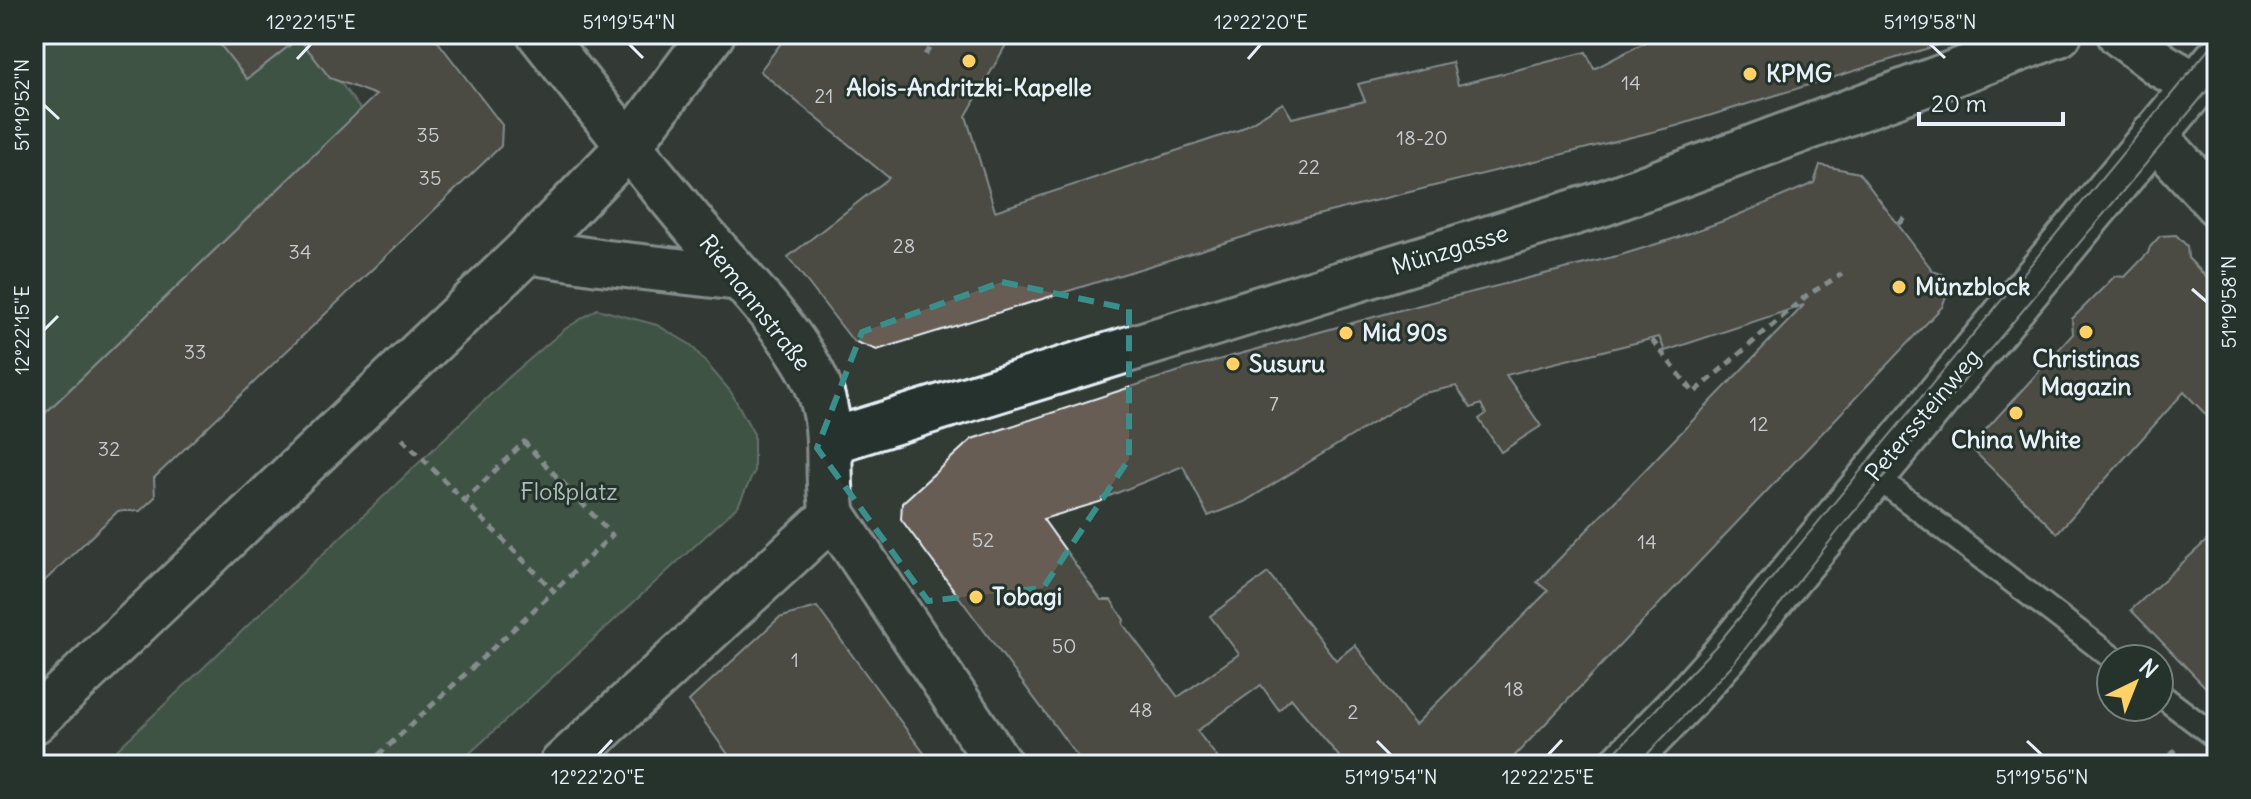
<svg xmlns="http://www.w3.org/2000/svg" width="2251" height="799" font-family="Delius,sans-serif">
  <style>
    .green { fill: #50715a; stroke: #9cb1a9; stroke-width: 2 }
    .building { fill: #685d54; stroke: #e8f1f8; stroke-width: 2; fill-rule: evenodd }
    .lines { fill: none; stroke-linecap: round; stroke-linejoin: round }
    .service-casing { stroke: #e8f1f8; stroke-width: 28 }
    .minor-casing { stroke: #e8f1f8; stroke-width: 50 }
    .secondary-casing { stroke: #e8f1f8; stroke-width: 50 }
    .primary-casing { stroke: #e8f1f8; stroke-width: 50 }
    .path { stroke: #e8f1f8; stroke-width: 5; stroke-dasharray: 8 6; stroke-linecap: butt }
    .service { stroke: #26332d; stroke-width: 22 }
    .minor { stroke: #26332d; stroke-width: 44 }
    .secondary { stroke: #26332d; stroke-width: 44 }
    .primary { stroke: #26332d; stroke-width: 44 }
    .tram { stroke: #e8f1f8; stroke-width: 2 }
    .marked { fill: none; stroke: #3a8f8a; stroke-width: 6; stroke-dasharray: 16 10; stroke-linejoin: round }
    .ticks { fill: none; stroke: #e8f1f8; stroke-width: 3 }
    .poi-dot { fill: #ffd166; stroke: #26332d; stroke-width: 3 }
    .labels { text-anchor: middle; stroke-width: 6; stroke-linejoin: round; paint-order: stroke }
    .number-label { font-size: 20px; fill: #c8cccf }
    .poi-label { font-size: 24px; font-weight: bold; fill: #e8f1f8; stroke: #26332d; text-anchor: start }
    .street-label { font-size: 24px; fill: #e8f1f8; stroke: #26332d }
    .park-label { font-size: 24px; fill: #abbeb9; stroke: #26332d }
    .neatline { fill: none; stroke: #e8f1f8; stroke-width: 3 }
    .ticks-label { font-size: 20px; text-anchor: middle; fill: #e8f1f8 }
  </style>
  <rect width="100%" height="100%" fill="#333b35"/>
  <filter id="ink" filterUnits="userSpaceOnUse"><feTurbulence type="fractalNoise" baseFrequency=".0125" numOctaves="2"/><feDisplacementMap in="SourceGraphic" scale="16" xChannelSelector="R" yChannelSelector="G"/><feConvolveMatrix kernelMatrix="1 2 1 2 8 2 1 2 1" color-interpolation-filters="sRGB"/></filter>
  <g filter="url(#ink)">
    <g class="green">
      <polygon points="34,34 212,34 247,79 299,38 330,78 340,82 369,121 312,156 34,424"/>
      <polygon points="597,309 657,325 691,345 731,392 754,434 754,472 738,506 457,765 101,765 508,378 565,329"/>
    </g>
    <g class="building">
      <polygon points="212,34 432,34 502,125 501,146 154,478 155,497 140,511 118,511 34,591 34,424 376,95 330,78 299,38 247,79"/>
      <polygon points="788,34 1012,34 966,116 995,211 1239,130 1283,103 1292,118 1365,101 1358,84 1452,62 1458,85 1586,52 1594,69 1644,43 1644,34 1944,34 1945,43 1676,126 1305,218 877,350 853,341 788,257 889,178 760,71"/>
      <path d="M 1820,165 L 1859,173 L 1933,271 L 1944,275 L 1949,288 L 1942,307 L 1506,765 L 1346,765 L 1291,698 L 1279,710 L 1261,685 L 1197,731 L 1223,765 L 1084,765 L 901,519 L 902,503 L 972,439 L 1189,368 L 1392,312 L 1621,255 L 1676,238 L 1726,220 L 1814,183 ZM 1804,305 L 1537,582 L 1548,591 L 1415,725 L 1355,645 L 1336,660 L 1268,573 L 1210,616 L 1239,654 L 1178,697 L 1123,624 L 1124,620 L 1111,600 L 1101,600 L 1043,519 L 1103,501 L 1102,499 L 1183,466 L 1208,516 L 1244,502 L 1420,394 L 1456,386 L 1471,408 L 1481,404 L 1486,414 L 1479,419 L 1501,452 L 1541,426 L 1506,375 L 1659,337 L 1665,351 Z"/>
      <polygon points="2176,235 2187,246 2188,258 2217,288 2217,426 2184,392 2057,533 1970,447 2073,334 2072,319 2115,276 2125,277 2148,253 2150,247 2160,236"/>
      <polygon points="2217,531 2217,699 2131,610"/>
      <polygon points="817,607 906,729 933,765 736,765 689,701 779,618"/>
    </g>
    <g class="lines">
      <defs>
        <g id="service">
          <polyline points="1874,475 2114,659"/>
          <polyline points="2159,694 2217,738"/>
        </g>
        <g id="minor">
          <path d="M 540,34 C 592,100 643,165 697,229 C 734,272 800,337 819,389 C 836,432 825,472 833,515 L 1000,765"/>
          <polyline points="2120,34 2161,65 2196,85"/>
          <polyline points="2154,135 2217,204"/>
          <polyline points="527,251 599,262 740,278"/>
          <polyline points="831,441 1604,203 2059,34"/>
          <polyline points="562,765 833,515"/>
        </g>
        <polyline id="secondary" points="1622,765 1684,701 1724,656 2217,60"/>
        <polyline id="primary" points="34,721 527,251 628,147 712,34"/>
      </defs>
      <use href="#service" class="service-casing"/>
      <use href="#minor" class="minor-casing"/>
      <use href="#secondary" class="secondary-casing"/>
      <use href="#primary" class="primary-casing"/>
      <g class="path">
        <polyline points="925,55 938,34"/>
        <polyline points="1899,224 1908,216"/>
        <polyline points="1652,340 1694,393 1806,296 1842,274"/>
        <polyline points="463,502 524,442 612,535 554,591"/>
        <polyline points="368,765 554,591 400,436"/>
        <polyline points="2160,765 2177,749"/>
      </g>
      <use href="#service" class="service"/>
      <use href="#minor" class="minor"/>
      <use href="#secondary" class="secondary"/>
      <use href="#primary" class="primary"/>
      <g class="tram">
        <polyline points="1603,765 1715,647 2217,39"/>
        <polyline points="1637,765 1733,664 1842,526 2217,79"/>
      </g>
    </g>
  </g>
  <path d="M0 0H2251V799H0ZM 1002,282 L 1129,309 L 1129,459 L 1043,588 L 928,601 L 817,448 L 862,332 Z" fill="#333b35" fill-opacity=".55" fill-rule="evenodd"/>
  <path class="marked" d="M 1002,282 L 1129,309 L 1129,459 L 1043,588 L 928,601 L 817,448 L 862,332 Z"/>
  <path class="ticks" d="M 629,44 L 643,58M 1930,44 L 1945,58M 297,59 L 311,44M 1248,59 L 1261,44M 44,105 L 59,119M 2192,289 L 2207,302M 44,330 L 58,316M 1377,741 L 1391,755M 2027,741 L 2042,755M 598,755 L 612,740M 1548,755 L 1562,740"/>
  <g class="poi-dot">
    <circle cx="969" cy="61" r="8"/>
    <circle cx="1750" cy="74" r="8"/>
    <circle cx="1899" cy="287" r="8"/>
    <circle cx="2086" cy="332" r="8"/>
    <circle cx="1346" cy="333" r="8"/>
    <circle cx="1233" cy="364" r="8"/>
    <circle cx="2016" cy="413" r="8"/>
    <circle cx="976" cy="597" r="8"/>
  </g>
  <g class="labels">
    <g class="number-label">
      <text x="1631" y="90">14</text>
      <text x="824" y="103">21</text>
      <text x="428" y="142">35</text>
      <text x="1422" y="145">18-20</text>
      <text x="1309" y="174">22</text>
      <text x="430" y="185">35</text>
      <text x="904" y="253">28</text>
      <text x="300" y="259">34</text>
      <text x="195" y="359">33</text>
      <text x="1274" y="411">7</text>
      <text x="1759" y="431">12</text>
      <text x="109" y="456">32</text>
      <text x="983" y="547">52</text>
      <text x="1647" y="549">14</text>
      <text x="1064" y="653">50</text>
      <text x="795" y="667">1</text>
      <text x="1514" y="696">18</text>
      <text x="1141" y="717">48</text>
      <text x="1353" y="719">2</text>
    </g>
    <g class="poi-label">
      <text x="1766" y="82">KPMG</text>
      <text x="969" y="96" text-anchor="middle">Alois-Andritzki-Kapelle</text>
      <text x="1915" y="295">Münzblock</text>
      <text x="1362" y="341">Mid 90s</text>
      <text x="2086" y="367" text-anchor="middle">Christinas<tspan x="2086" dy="28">Magazin</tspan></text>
      <text x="1249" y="372">Susuru</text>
      <text x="2016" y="448" text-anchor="middle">China White</text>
      <text x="992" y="605">Tobagi</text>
    </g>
    <g class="street-label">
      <text transform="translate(1450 250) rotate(-17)" y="8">Münzgasse</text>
      <text transform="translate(755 303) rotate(52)" y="8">Riemannstraße</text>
      <text transform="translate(1923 415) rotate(-50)" y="8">Peterssteinweg</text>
    </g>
    <g class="park-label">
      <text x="569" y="500">Floßplatz</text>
    </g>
  </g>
  <rect width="2251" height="799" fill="none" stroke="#26332d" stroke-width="88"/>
  <g transform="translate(2135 683) rotate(43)"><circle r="38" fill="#26332d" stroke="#747f7e" stroke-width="2"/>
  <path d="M0-6L14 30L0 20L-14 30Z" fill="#ffd166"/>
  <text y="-12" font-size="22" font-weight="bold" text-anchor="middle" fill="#e8f1f8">N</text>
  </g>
  <path d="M1919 112v12h144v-12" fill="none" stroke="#e8f1f8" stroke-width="4"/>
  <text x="1931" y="112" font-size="24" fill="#e8f1f8" stroke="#26332d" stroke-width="6" paint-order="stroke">20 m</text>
  <rect x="44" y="44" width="2163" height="711" class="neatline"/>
  <g class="ticks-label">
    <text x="311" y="29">12°22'15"E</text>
    <text x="629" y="29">51°19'54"N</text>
    <text x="1261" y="29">12°22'20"E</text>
    <text x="1930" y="29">51°19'58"N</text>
    <text transform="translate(22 105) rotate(-90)" y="7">51°19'52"N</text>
    <text transform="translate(2229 302) rotate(-90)" y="7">51°19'58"N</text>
    <text transform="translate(22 330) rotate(-90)" y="7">12°22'15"E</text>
    <text x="598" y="784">12°22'20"E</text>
    <text x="1391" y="784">51°19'54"N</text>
    <text x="1548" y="784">12°22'25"E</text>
    <text x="2042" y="784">51°19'56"N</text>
  </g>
</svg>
